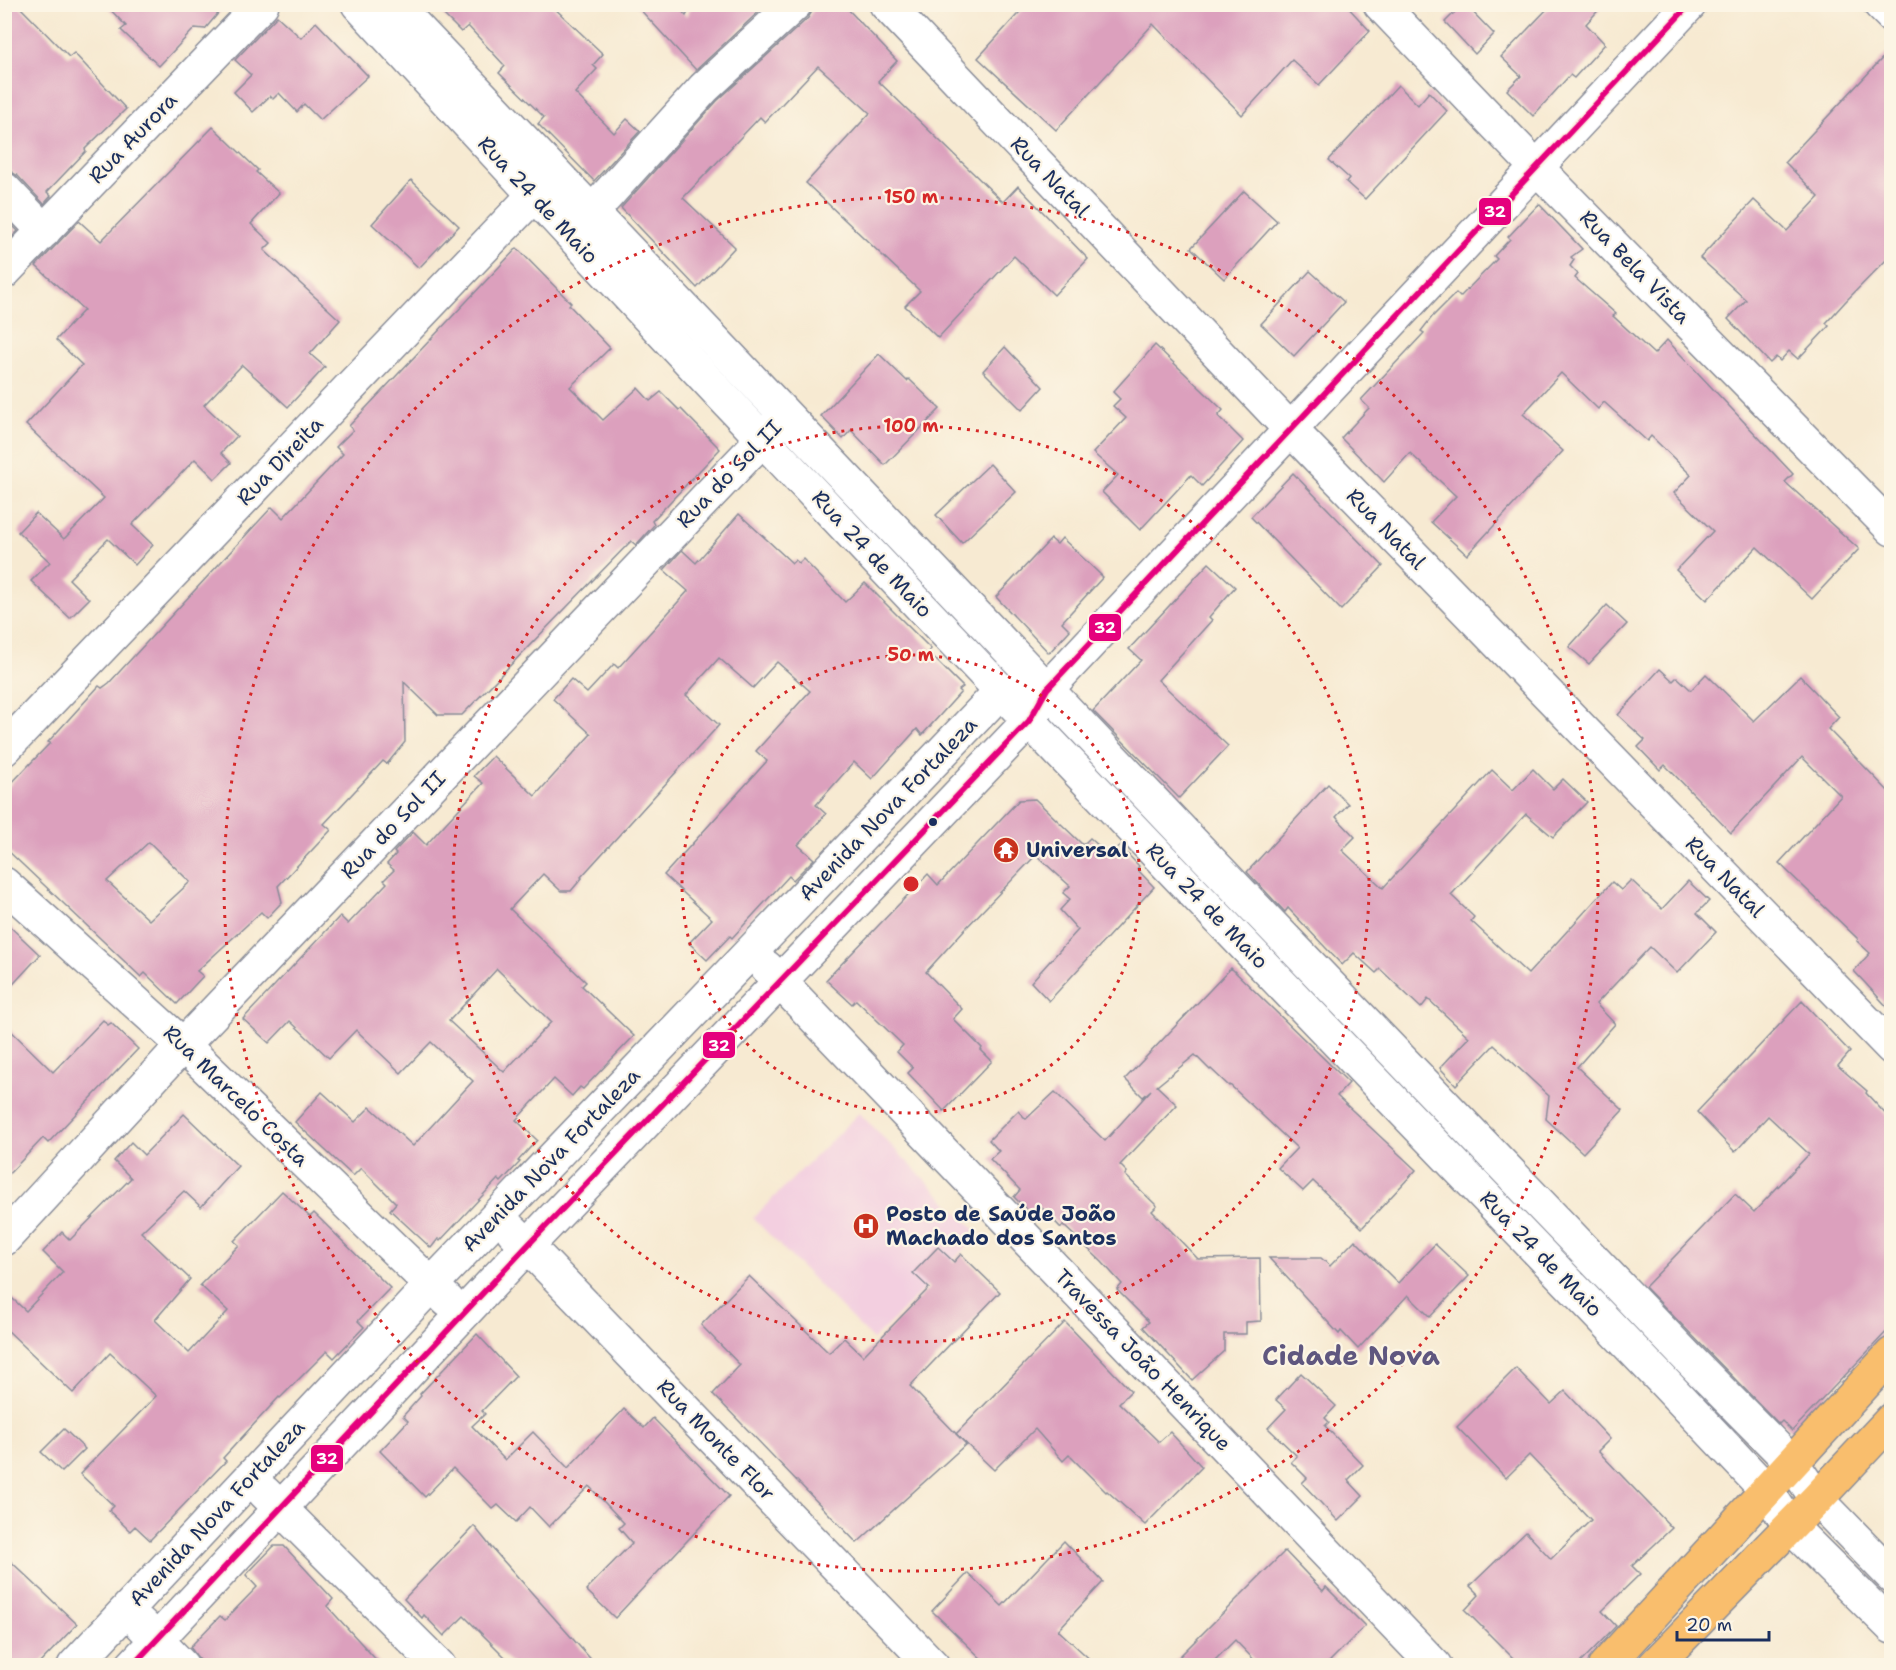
<svg xmlns="http://www.w3.org/2000/svg" width="1896" height="1670" font-family="'Shantell Sans',sans-serif">
  <style>
    .built { fill: #f3cfe0 }
    .building { fill: #dca0bd; fill-rule: evenodd }
    .lines { fill: none; stroke-linecap: round; stroke-linejoin: round }
    .minor-casing { stroke: #898c98; stroke-width: 36 }
    .major-casing { stroke: #898c98; stroke-width: 36 }
    .minor { stroke: #fff; stroke-width: 33 }
    .major { stroke: #f9be6d; stroke-width: 33 }
    .bus-1-casing { stroke: #fcf5e5; stroke-width: 10 }
    .bus-1 { stroke: #e5007d; stroke-width: 6 }
    .ring { fill: none; stroke: #d62828; stroke-width: 3; stroke-dasharray: 3 6 }
    .bus-dot { fill: #1b2f5e; stroke: #fcf5e5; stroke-width: 2 }
    .labels { text-anchor: middle; stroke-width: 4.5; stroke-linejoin: round; paint-order: stroke }
    .street-label { font-size: 21px; fill: #1b2f5e; stroke: #fcf5e5 }
    .poi-label { font-size: 21px; font-weight: bold; fill: #1b2f5e; stroke: #fcf5e5; text-anchor: start }
    .district-label { font-size: 27px; font-weight: bold; fill: #5f577f; stroke: #fcf5e5 }
    .centre { fill: #d62828; stroke: #fcf5e5; stroke-width: 3 }
    .ring-label { font-size: 18px; text-anchor: middle; font-weight: bold; fill: #d62828; stroke: #fcf5e5; stroke-width: 4.5; stroke-linejoin: round; paint-order: stroke }
    .line-badge { stroke: #fcf5e5; stroke-width: 2 }
    .badge-label { font-size: 16px; text-anchor: middle; font-weight: bold; fill: #fff }
  </style>
  <rect width="100%" height="100%" fill="#fcf5e5"/>
  <filter id="ink" filterUnits="userSpaceOnUse"><feTurbulence type="fractalNoise" baseFrequency=".0167" numOctaves="2"/><feDisplacementMap in="SourceGraphic" scale="12" xChannelSelector="R" yChannelSelector="G"/><feConvolveMatrix kernelMatrix="1 2 1 2 8 2 1 2 1" color-interpolation-filters="sRGB"/></filter>
  <filter id="wash" filterUnits="userSpaceOnUse"><feTurbulence type="fractalNoise" baseFrequency=".008" numOctaves="4" result="noise"/><feDisplacementMap in="SourceGraphic" scale="24" xChannelSelector="R" yChannelSelector="G"/><feGaussianBlur stdDeviation="1.35" result="paint"/><feColorMatrix in="noise" values="0 0 0 0 0 0 0 0 0 0 0 0 0 0 0 0 0 1.4 0 .05"/><feComposite in="paint" operator="in"/></filter>
  <g filter="url(#wash)">
    <rect width="100%" height="100%" fill="#f7ead2"/>
    <polygon class="built" points="859,1113 979,1234 873,1340 753,1218"/>
    <g id="blocks">
      <g class="building">
        <polygon points="4,4 17,4 69,57 74,53 126,109 85,149 86,151 47,192 51,196 44,204 18,176 10,171 4,171"/>
        <polygon points="105,4 226,4 205,29 195,28 159,66 121,30 126,26"/>
        <polygon points="433,4 550,4 603,54 593,65 597,69 575,93 614,133 627,119 640,131 594,181 538,124 544,117 499,73 505,66 468,26 461,32"/>
        <polygon points="635,4 676,4 686,16 693,4 767,4 696,70"/>
        <polygon points="813,4 843,4 897,61 878,81 1003,202 1018,186 1088,259 1054,295 1014,256 938,338 905,306 920,291 806,183 870,113 818,66 765,122 760,117 683,198 735,247 697,288 621,208 717,101 808,18 813,10"/>
        <polygon points="1027,4 1345,4 1370,31 1319,85 1292,60 1242,115 1153,24 1056,130 978,58"/>
        <polygon points="1463,4 1465,4 1494,34 1475,54 1445,22"/>
        <polygon points="1552,4 1604,4 1586,24 1605,44 1574,78 1570,75 1533,116 1507,90 1521,76 1501,57"/>
        <polygon points="277,16 301,38 316,22 368,76 320,120 304,104 297,112 279,93 273,99 270,96 253,112 234,92 251,75 235,60"/>
        <polygon points="1892,48 1892,254 1845,302 1826,323 1829,326 1798,359 1789,351 1780,361 1776,357 1770,363 1728,319 1746,300 1700,258 1754,200 1787,231 1819,197 1785,162"/>
        <polygon points="1398,85 1418,105 1429,92 1447,111 1365,199 1346,182 1349,178 1329,160"/>
        <polygon points="213,127 258,170 256,172 279,193 251,224 271,243 264,250 340,320 310,354 325,367 288,407 242,365 204,405 237,436 221,453 231,463 215,479 195,459 132,525 153,545 135,565 108,539 69,579 89,599 70,618 31,581 50,562 18,532 36,513 64,539 104,498 26,425 82,365 56,340 84,310 36,266 79,221 101,241"/>
        <polygon points="411,180 459,226 419,268 372,224"/>
        <polygon points="1244,191 1277,221 1224,279 1191,248"/>
        <polygon points="1539,204 1582,249 1571,257 1574,260 1570,266 1578,274 1575,278 1616,314 1613,316 1654,354 1667,340 1793,474 1785,482 1859,549 1812,599 1757,547 1707,600 1676,570 1713,531 1674,493 1691,475 1651,436 1647,441 1604,402 1598,409 1561,373 1523,414 1563,451 1467,555 1431,522 1456,496 1410,453 1384,482 1341,438 1369,408 1361,400 1424,333 1421,331 1432,317 1456,293 1460,297 1497,259 1494,256 1510,239 1508,237"/>
        <polygon points="4,217 18,231 9,240 4,236"/>
        <path d="M 517,248 L 571,303 L 569,305 L 610,348 L 570,387 L 603,420 L 638,388 L 650,401 L 661,392 L 679,410 L 681,409 L 720,449 L 652,521 L 654,525 L 636,545 L 631,541 L 462,715 L 438,715 L 404,682 L 405,742 L 387,764 L 383,761 L 324,824 L 331,830 L 278,886 L 282,902 L 267,918 L 261,912 L 197,971 L 203,976 L 177,1004 L 145,973 L 141,977 L 4,847 L 4,791 L 50,743 L 48,742 L 99,686 L 102,688 L 109,683 L 272,507 L 283,518 L 343,454 L 336,447 L 353,430 L 349,426 ZM 149,842 L 190,882 L 149,920 L 107,881 Z"/>
        <polygon points="1310,271 1344,302 1294,356 1261,324"/>
        <polygon points="1155,345 1223,410 1218,416 1243,441 1202,486 1191,475 1140,530 1102,492 1118,475 1093,453 1126,418 1113,406 1120,399 1113,392"/>
        <polygon points="1005,347 1043,387 1022,410 983,371"/>
        <polygon points="879,354 907,381 909,379 940,409 885,465 851,430 843,439 821,416"/>
        <polygon points="990,464 1016,492 962,543 936,515"/>
        <polygon points="1293,473 1383,566 1341,610 1251,517"/>
        <path d="M 739,514 L 792,563 L 795,560 L 799,563 L 803,559 L 845,602 L 865,583 L 931,649 L 928,652 L 963,687 L 959,690 L 961,692 L 922,735 L 917,729 L 872,779 L 854,762 L 816,805 L 826,814 L 798,845 L 814,859 L 793,880 L 789,876 L 732,938 L 730,936 L 707,960 L 689,943 L 712,919 L 664,875 L 767,761 L 756,751 L 810,691 L 777,662 L 753,688 L 719,658 L 686,695 L 719,725 L 581,877 L 582,878 L 571,891 L 561,891 L 543,874 L 510,909 L 586,982 L 582,986 L 634,1036 L 583,1089 L 580,1087 L 572,1096 L 554,1079 L 516,1120 L 537,1140 L 518,1161 L 520,1162 L 501,1182 L 498,1179 L 440,1241 L 438,1239 L 431,1248 L 390,1210 L 396,1203 L 361,1168 L 353,1176 L 295,1122 L 322,1092 L 355,1122 L 370,1107 L 413,1146 L 473,1081 L 431,1042 L 401,1073 L 356,1030 L 329,1058 L 290,1021 L 269,1043 L 243,1019 L 340,916 L 348,924 L 387,883 L 384,880 L 394,870 L 387,864 L 396,854 L 394,852 L 413,832 L 426,845 L 445,824 L 483,783 L 474,776 L 493,756 L 535,796 L 591,734 L 553,699 L 571,679 L 587,693 L 614,664 L 618,668 L 688,591 L 664,570 L 682,550 L 696,563 ZM 497,969 L 551,1022 L 504,1072 L 449,1021 Z"/>
        <polygon points="1062,538 1103,577 1062,622 1070,630 1049,653 996,597 1051,539 1057,544"/>
        <polygon points="1209,563 1235,587 1209,617 1212,620 1158,680 1228,746 1179,798 1093,711 1141,660 1129,649"/>
        <polygon points="1607,605 1627,624 1589,664 1569,647"/>
        <polygon points="1660,669 1673,681 1677,677 1691,690 1706,674 1754,721 1800,676 1839,717 1828,729 1892,795 1892,1012 1854,971 1870,953 1857,941 1858,939 1779,863 1841,796 1802,757 1731,833 1665,765 1660,770 1638,747 1645,740 1618,715"/>
        <polygon points="1533,769 1553,789 1563,779 1587,802 1553,837 1526,814 1451,895 1474,917 1471,921 1528,974 1612,882 1621,890 1631,880 1662,909 1688,881 1709,901 1697,913 1716,932 1677,973 1650,947 1596,1004 1615,1024 1577,1067 1623,1110 1583,1153 1546,1119 1549,1096 1494,1045 1456,1085 1440,1068 1469,1037 1428,999 1421,1008 1380,969 1376,973 1354,953 1342,965 1288,908 1285,912 1247,872 1328,784 1348,804 1336,817 1355,837 1342,850 1383,888 1492,770 1513,790"/>
        <polygon points="1035,799 1083,845 1090,838 1110,856 1120,846 1139,866 1137,869 1154,887 1049,1001 1031,982 1078,930 1060,910 1070,899 1063,893 1070,886 1036,855 964,930 926,972 962,1009 953,1019 982,1048 981,1050 992,1061 944,1111 908,1073 913,1068 897,1052 903,1045 856,1000 852,1004 826,980 928,874 938,885 1019,800"/>
        <polygon points="4,921 40,955 4,994"/>
        <polygon points="1231,968 1349,1083 1337,1096 1416,1170 1362,1228 1313,1181 1303,1191 1278,1168 1297,1148 1230,1085 1229,1086 1211,1069 1210,1070 1195,1055 1157,1086 1177,1105 1120,1165 1127,1172 1125,1175 1157,1206 1152,1211 1198,1259 1260,1258 1261,1321 1246,1322 1246,1334 1224,1334 1224,1351 1192,1380 1143,1327 1149,1322 1117,1290 1122,1284 1102,1262 1063,1225 1061,1228 1042,1208 1034,1217 1014,1197 1020,1190 990,1159 999,1151 989,1140 1018,1111 1026,1119 1055,1092 1105,1141 1151,1090 1143,1097 1125,1079"/>
        <polygon points="1802,1001 1850,1052 1838,1066 1867,1091 1866,1093 1892,1121 1892,1326 1792,1431 1782,1421 1779,1424 1645,1287 1735,1194 1754,1212 1809,1154 1768,1116 1735,1152 1697,1112"/>
        <polygon points="103,1020 108,1025 111,1023 138,1049 48,1143 43,1138 4,1179 4,1024 53,1072"/>
        <polygon points="184,1114 238,1166 201,1207 184,1191 141,1232 190,1279 155,1320 189,1353 228,1311 200,1285 239,1245 234,1241 282,1191 310,1217 314,1213 390,1288 358,1321 364,1327 334,1358 327,1351 280,1398 279,1397 223,1458 226,1461 150,1540 135,1526 130,1531 109,1511 114,1506 80,1474 156,1396 110,1353 73,1393 4,1327 4,1291 26,1311 63,1272 43,1252 62,1232 70,1240 131,1178 114,1161 131,1142 144,1155"/>
        <polygon points="1355,1240 1398,1283 1435,1244 1469,1276 1430,1317 1408,1295 1358,1349 1341,1331 1339,1334 1269,1258 1321,1258 1330,1266"/>
        <polygon points="938,1247 954,1262 961,1254 1000,1292 910,1386 966,1444 857,1543 713,1394 740,1365 701,1325 749,1276 829,1353 844,1338 863,1356 929,1288 913,1273"/>
        <polygon points="1065,1322 1131,1391 1119,1403 1159,1442 1170,1432 1202,1467 1145,1525 1107,1491 1106,1492 1069,1455 1063,1461 1035,1429 994,1470 956,1434"/>
        <polygon points="477,1334 516,1376 482,1411 485,1414 472,1426 505,1460 533,1432 568,1468 624,1409 644,1428 653,1418 729,1496 615,1618 586,1590 632,1543 619,1528 624,1523 589,1486 549,1527 530,1507 516,1522 498,1505 493,1509 453,1468 425,1497 380,1451 408,1421 403,1416 421,1396 420,1394"/>
        <polygon points="1516,1368 1551,1404 1565,1391 1610,1439 1598,1451 1672,1528 1632,1566 1640,1574 1602,1611 1616,1626 1578,1665 1520,1665 1465,1610 1479,1595 1470,1586 1526,1532 1551,1559 1591,1520 1529,1455 1506,1478 1457,1427"/>
        <polygon points="1301,1373 1336,1406 1325,1418 1329,1422 1325,1426 1363,1465 1348,1480 1363,1496 1338,1521 1302,1483 1307,1478 1291,1462 1297,1456 1268,1428 1286,1409 1276,1400"/>
        <polygon points="64,1429 85,1449 62,1472 41,1452"/>
        <polygon points="474,1526 491,1547 596,1665 513,1665 464,1616 444,1636 424,1615 422,1618 404,1599"/>
        <polygon points="1064,1541 1103,1582 1058,1630 1096,1665 988,1665 932,1611 968,1573 1002,1606"/>
        <polygon points="274,1546 284,1546 333,1599 327,1606 381,1665 206,1665 198,1658 190,1647 220,1616 225,1620 257,1587 246,1575"/>
        <polygon points="1285,1551 1323,1591 1326,1587 1365,1626 1326,1665 1259,1665 1235,1640 1210,1665 1171,1665"/>
        <polygon points="4,1555 77,1624 38,1665 4,1665"/>
      </g>
    </g>
  </g>
  <g filter="url(#ink)">
    <use href="#blocks" fill-opacity="0" stroke="#898c98" stroke-width="1.5"/>
    <g class="lines">
      <defs>
        <g id="minor">
          <path d="M 358,4 C 786,471 1226,927 1665,1383 L 1767,1491 L 1790,1526 L 1892,1627"/>
          <polyline points="394,4 1213,864 1689,1359 1793,1464 1817,1499 1892,1576"/>
          <polyline points="886,4 1291,430 1892,1048"/>
          <polyline points="1380,4 1537,168 1892,529"/>
          <polyline points="1880,4 1892,16"/>
          <polyline points="4,189 44,231"/>
          <polyline points="591,213 704,88 795,4"/>
          <polyline points="4,272 262,4"/>
          <polyline points="4,749 533,196 549,183"/>
          <polyline points="4,884 183,1045 448,1301"/>
          <polyline points="766,967 1435,1666"/>
          <polyline points="513,1231 933,1666"/>
          <polyline points="4,1239 183,1045 778,423"/>
          <polyline points="264,1492 439,1666"/>
          <polyline points="141,1624 182,1666"/>
          <polyline points="74,1666 431,1285 1001,691 1021,690"/>
          <polyline points="132,1666 528,1245 1029,721 1047,689 1690,4"/>
        </g>
        <g id="major">
          <polyline points="1605,1666 1892,1354"/>
          <polyline points="1654,1666 1817,1499 1892,1419"/>
        </g>
      </defs>
      <use href="#minor" class="minor-casing"/>
      <use href="#major" class="major-casing"/>
      <use href="#minor" class="minor"/>
      <use href="#major" class="major"/>
      <defs>
        <polyline id="bus-1" points="132,1666 528,1245 1029,721 1047,689 1690,4"/>
      </defs>
      <use href="#bus-1" class="bus-1-casing"/>
      <use href="#bus-1" class="bus-1"/>
    </g>
  </g>
  <g class="ring">
    <circle cx="911" cy="884" r="229"/>
    <circle cx="911" cy="884" r="458"/>
    <circle cx="911" cy="884" r="687"/>
  </g>
  <defs>
    <symbol id="temple-disc" viewBox="-11 -11 22 22"><circle r="9.5" fill="#c8321e" stroke="#fcf5e5"/><path d="M0-6L5-2H3V0L6.5 2.5H4V6H1.5V3h-3V6H-4V2.5H-6.5L-3 0V-2H-5Z" fill="#fff"/></symbol>
    <symbol id="hospital-disc" viewBox="-11 -11 22 22"><circle r="9.5" fill="#c8321e" stroke="#fcf5e5"/><path d="M-5-5h3v3.5h4V-5h3V5h-3V1.5h-4V5h-3Z" fill="#fff"/></symbol>
  </defs>
  <g fill-rule="evenodd">
    <use href="#temple-disc" x="991" y="835" width="30" height="30"/>
    <use href="#hospital-disc" x="851" y="1211" width="30" height="30"/>
  </g>
  <circle class="bus-dot" cx="933" cy="822" r="5"/>
  <g class="labels">
    <g class="street-label">
      <text transform="translate(133 138) rotate(-46)" y="7">Rua Aurora</text>
      <text transform="translate(1050 177) rotate(46)" y="7">Rua Natal</text>
      <text transform="translate(538 200) rotate(47)" y="7">Rua 24 de Maio</text>
      <text transform="translate(1635 267) rotate(46)" y="7">Rua Bela Vista</text>
      <text transform="translate(280 461) rotate(-46)" y="7">Rua Direita</text>
      <text transform="translate(729 474) rotate(-46)" y="7">Rua do Sol II</text>
      <text transform="translate(1386 529) rotate(46)" y="7">Rua Natal</text>
      <text transform="translate(872 554) rotate(47)" y="7">Rua 24 de Maio</text>
      <text transform="translate(888 809) rotate(-46)" y="7">Avenida Nova Fortaleza</text>
      <text transform="translate(393 825) rotate(-46)" y="7">Rua do Sol II</text>
      <text transform="translate(1725 877) rotate(46)" y="7">Rua Natal</text>
      <text transform="translate(1207 906) rotate(46)" y="7">Rua 24 de Maio</text>
      <text transform="translate(236 1096) rotate(44)" y="7">Rua Marcelo Costa</text>
      <text transform="translate(551 1160) rotate(-46)" y="7">Avenida Nova Fortaleza</text>
      <text transform="translate(1541 1254) rotate(46)" y="7">Rua 24 de Maio</text>
      <text transform="translate(1143 1360) rotate(46)" y="7">Travessa João Henrique</text>
      <text transform="translate(716 1440) rotate(46)" y="7">Rua Monte Flor</text>
      <text transform="translate(217 1513) rotate(-47)" y="7">Avenida Nova Fortaleza</text>
    </g>
    <g class="poi-label">
      <text x="1026" y="857">Universal</text>
      <text x="886" y="1221">Posto de Saúde João<tspan x="886" dy="24">Machado dos Santos</tspan></text>
    </g>
    <g class="district-label">
      <text x="1351" y="1365">Cidade Nova</text>
    </g>
  </g>
  <circle cx="911" cy="884" r="9" class="centre"/>
  <g class="ring-label">
    <text x="911" y="203">150 m</text>
    <text x="911" y="432">100 m</text>
    <text x="911" y="661">50 m</text>
  </g>
  <g class="line-badge">
    <rect x="1478" y="197" width="34" height="29" rx="6" fill="#e5007d"/>
    <rect x="1088" y="613" width="34" height="29" rx="6" fill="#e5007d"/>
    <rect x="702" y="1031" width="34" height="28" rx="6" fill="#e5007d"/>
    <rect x="310" y="1444" width="34" height="29" rx="6" fill="#e5007d"/>
  </g>
  <g class="badge-label">
    <text x="1495" y="217">32</text>
    <text x="1105" y="633">32</text>
    <text x="719" y="1051">32</text>
    <text x="327" y="1464">32</text>
  </g>
  <rect width="1896" height="1670" fill="none" stroke="#fcf5e5" stroke-width="24"/>
  <path d="M1677 1631v9h92v-9" fill="none" stroke="#1b2f5e" stroke-width="3"/>
  <text x="1686" y="1631" font-size="18" fill="#1b2f5e" stroke="#fcf5e5" stroke-width="4.5" paint-order="stroke">20 m</text>
</svg>
